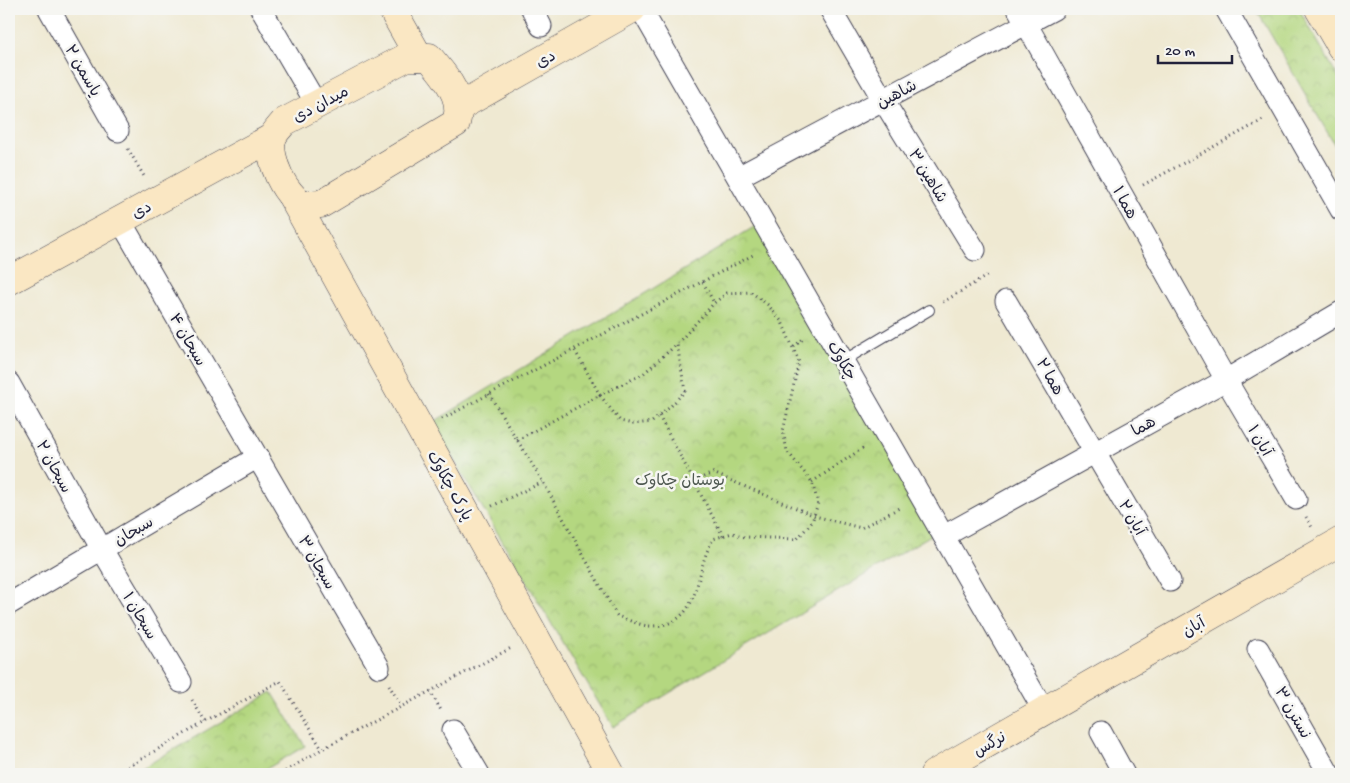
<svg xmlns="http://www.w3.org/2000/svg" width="1350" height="783" font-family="'Gochi Hand','Playpen Sans Arabic',sans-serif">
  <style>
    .park { fill: url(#park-crowns); stroke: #6b7c5e }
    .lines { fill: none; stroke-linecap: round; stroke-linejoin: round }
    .lane-casing { stroke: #414052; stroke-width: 12 }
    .street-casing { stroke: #414052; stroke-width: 23 }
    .secondary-casing { stroke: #414052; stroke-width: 29 }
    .path { stroke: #414052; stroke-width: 3; stroke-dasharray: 1 4; stroke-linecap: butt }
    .lane { stroke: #fff; stroke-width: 10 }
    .street { stroke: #fff; stroke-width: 21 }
    .secondary { stroke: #fae7c3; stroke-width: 28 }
    .labels { text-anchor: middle; stroke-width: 5; stroke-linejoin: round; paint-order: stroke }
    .street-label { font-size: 16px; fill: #22223b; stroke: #f6f6f2 }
    .park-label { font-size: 16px; fill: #4e5850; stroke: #f6f6f2 }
  </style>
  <defs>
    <pattern id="park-crowns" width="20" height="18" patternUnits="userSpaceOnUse" patternTransform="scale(1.25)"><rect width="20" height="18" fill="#b4d780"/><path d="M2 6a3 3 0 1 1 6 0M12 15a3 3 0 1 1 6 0" fill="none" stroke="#9ab870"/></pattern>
  </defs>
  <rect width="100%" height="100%" fill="#f6f6f2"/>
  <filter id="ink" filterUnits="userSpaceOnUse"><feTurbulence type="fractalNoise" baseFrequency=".02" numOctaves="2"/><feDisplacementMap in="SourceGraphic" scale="10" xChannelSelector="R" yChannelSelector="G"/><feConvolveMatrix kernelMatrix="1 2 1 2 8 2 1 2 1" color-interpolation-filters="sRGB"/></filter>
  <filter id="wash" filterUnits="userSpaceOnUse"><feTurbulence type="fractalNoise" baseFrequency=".0096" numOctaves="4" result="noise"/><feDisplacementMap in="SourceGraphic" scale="20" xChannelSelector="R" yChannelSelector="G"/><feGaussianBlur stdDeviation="1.12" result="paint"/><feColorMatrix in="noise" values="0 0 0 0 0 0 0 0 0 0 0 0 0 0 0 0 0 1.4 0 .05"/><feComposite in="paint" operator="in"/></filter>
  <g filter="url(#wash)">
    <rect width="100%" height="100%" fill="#efe9d2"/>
    <g class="park">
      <polygon points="1256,9 1299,9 1341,82 1341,156"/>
      <polygon points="759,224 936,532 613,727 432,423"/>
      <polygon points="272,692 305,746 258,774 132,774"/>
    </g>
  </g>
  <g filter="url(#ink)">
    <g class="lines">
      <defs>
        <polyline id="lane" points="843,361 929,310"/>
        <g id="street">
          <polyline points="49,9 118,131"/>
          <polyline points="261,9 317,105"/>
          <polyline points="532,9 541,26"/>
          <polyline points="641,9 1044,711"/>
          <polyline points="830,9 883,100 975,250"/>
          <polyline points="1018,9 1226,380 1296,499"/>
          <polyline points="1226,9 1341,210"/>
          <polyline points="738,177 1054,9"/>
          <polyline points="120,220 379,667"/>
          <polyline points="1006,301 1170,581"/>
          <polyline points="9,383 101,548 181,682"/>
          <polyline points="944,536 1226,380 1341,312"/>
          <polyline points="9,604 258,457"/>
          <polyline points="1258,649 1329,774"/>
          <polyline points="453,730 479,774"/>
          <polyline points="1101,732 1124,774"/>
        </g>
        <g id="secondary">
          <polyline points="392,9 419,57"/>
          <polyline points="1319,9 1341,47"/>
          <path d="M 407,57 L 429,57 C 440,70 458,90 458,108 C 459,112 457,118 456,123 L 321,204 C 316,204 310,205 305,204 C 285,199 267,157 272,138 C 274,133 280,127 284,122 Z"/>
          <polyline points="459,107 632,9"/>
          <polyline points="291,195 611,774"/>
          <polyline points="9,281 273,137"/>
          <polyline points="934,774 1341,541"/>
        </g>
      </defs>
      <use href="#lane" class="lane-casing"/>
      <use href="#street" class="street-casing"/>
      <use href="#secondary" class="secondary-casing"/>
      <g class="path">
        <polyline points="128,149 145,178"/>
        <polyline points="1143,185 1263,120"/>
        <polyline points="703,282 714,303"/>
        <polyline points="943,302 990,274"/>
        <polyline points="794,347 805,337"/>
        <path d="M 489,394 L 543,482 L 617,616 C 627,619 640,626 651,626 C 694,626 695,588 705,557 C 707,551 710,545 713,539 L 732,533 L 745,537 L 797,539 L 812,522 L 818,503 L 812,482 L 787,451 L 783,431 L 799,362 L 782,322 L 768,305 L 751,292 L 727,293 L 714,303 L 677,344 L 643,374 L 600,395 L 574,349"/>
        <polyline points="659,416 723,536"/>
        <polyline points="442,419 755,254"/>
        <polyline points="517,440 600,395 620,421 633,424 652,422 670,407 685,391 677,344"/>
        <polyline points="694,481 713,473 815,516 861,528 901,507"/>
        <polyline points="812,482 866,446"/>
        <polyline points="492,506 543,482"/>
        <polyline points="1306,517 1313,529"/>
        <polyline points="389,685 401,706"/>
        <polyline points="430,691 442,712"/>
        <polyline points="192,700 205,722"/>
        <polyline points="115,774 205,722 280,681 322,749"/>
        <polyline points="281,774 322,749 513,647"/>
      </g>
      <use href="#lane" class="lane"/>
      <use href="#street" class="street"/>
      <use href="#secondary" class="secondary"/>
    </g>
  </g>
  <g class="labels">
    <g class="street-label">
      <text transform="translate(545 58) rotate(-29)" y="6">دی</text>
      <text transform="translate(84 70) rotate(60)" y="6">یاسمن ۲</text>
      <text transform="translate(896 93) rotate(-28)" y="6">شاهین</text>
      <text transform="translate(320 103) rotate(-28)" y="6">میدان دی</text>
      <text transform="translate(929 175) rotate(58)" y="6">شاهین ۳</text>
      <text transform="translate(1126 202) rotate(61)" y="6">هما ۱</text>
      <text transform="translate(141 209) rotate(-29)" y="6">دی</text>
      <text transform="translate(189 339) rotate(60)" y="6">سبحان ۴</text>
      <text transform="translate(843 360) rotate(60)" y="6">چکاوک</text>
      <text transform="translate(1051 376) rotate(60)" y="6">هما ۲</text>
      <text transform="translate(1143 425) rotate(-29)" y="6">هما</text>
      <text transform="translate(1261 440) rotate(60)" y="6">آبان ۱</text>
      <text transform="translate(55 466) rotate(61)" y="6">سبحان ۲</text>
      <text transform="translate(451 485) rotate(61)" y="6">پارک چکاوک</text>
      <text transform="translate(1133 517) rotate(60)" y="6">آبان ۲</text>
      <text transform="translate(133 530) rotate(-30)" y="6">سبحان</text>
      <text transform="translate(318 562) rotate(60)" y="6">سبحان ۳</text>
      <text transform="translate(141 615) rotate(59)" y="6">سبحان ۱</text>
      <text transform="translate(1193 626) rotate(-30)" y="6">آبان</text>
      <text transform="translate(1294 712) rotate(60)" y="6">نسترن ۳</text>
      <text transform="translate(989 743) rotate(-30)" y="6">نرگس</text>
    </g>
    <g class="park-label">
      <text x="680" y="485">بوستان چکاوک</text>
    </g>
  </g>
  <rect width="1350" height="783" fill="none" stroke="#f6f6f2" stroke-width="30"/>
  <path d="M1158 55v8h74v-8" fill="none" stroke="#22223b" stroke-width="2.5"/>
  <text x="1165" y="55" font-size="15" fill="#22223b" stroke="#f6f6f2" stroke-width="4" paint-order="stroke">20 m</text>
</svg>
